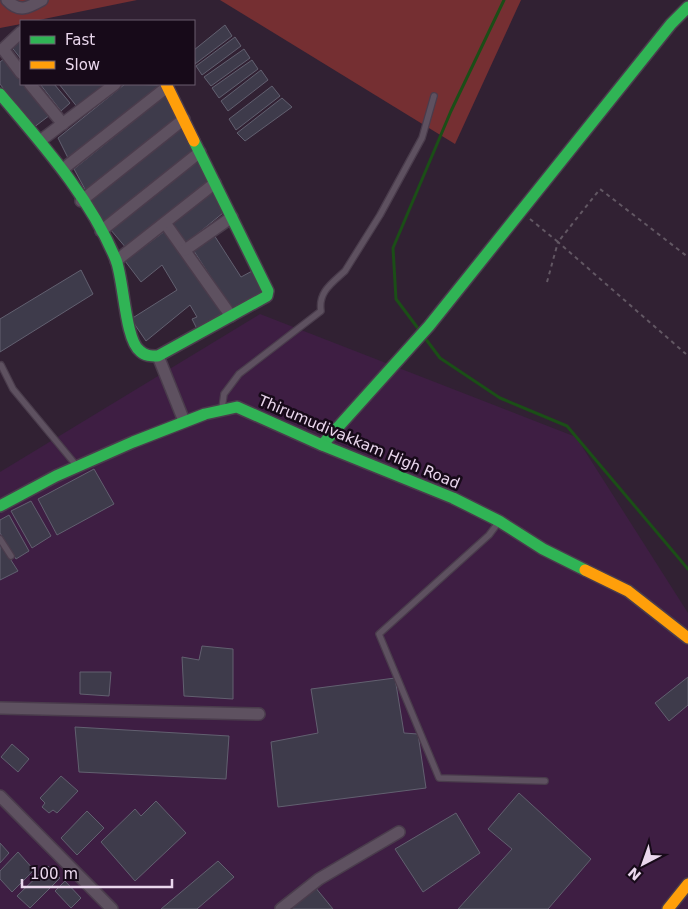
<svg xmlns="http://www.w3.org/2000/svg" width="688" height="909" font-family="'DejaVu Sans',sans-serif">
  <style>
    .built { fill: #3e1e43 }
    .green { fill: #752f32 }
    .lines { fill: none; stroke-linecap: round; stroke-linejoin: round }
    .stream { stroke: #1b4e17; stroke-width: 3 }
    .building { fill: #3e3b4b; stroke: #626070 }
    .lane-casing { stroke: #4a3c4c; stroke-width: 8 }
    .street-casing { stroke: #4a3c4c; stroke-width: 14 }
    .fast-casing { stroke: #4a3c4c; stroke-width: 14 }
    .slow-casing { stroke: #4a3c4c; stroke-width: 14 }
    .path { stroke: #625763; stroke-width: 2; stroke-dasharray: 4 4; stroke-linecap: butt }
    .lane { stroke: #5e5160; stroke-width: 5.5 }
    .street { stroke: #5e5160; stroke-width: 11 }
    .fast { stroke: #30b455; stroke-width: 11 }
    .slow { stroke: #ff9f0a; stroke-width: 11 }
    .labels { text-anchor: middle; stroke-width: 5; stroke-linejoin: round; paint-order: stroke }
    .street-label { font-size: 15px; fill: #ead7ed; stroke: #170a19 }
  </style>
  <rect width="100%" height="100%" fill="#312133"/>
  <polygon class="built" points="260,314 576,437 688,613 688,909 0,909 0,472"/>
  <g class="green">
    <polygon points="0,0 137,0 34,21 21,21 21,24 0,28"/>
    <polygon points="220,0 521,0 455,144"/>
  </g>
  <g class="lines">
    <g class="stream">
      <polyline points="420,331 396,299 393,248 451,111 504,0"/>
      <polyline points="425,338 440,358 500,398 567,426 688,569"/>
    </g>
  </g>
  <g class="building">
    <polygon points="225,25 232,36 195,64 194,50"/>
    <polygon points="235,37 241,46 202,75 196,66"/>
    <polygon points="17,38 21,43 21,59 10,45"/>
    <polygon points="244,49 250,58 211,86 204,77"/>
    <polygon points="5,58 21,79 21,84 25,84 50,115 33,128 0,84 0,62"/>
    <polygon points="252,60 258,69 219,98 212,88"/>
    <polygon points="261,70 268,80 228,111 221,101"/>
    <polygon points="40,84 54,84 70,103 61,111"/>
    <polygon points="59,84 107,84 78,108"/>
    <polygon points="125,84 161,85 69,160 58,138"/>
    <polygon points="272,86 280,96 236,130 229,119"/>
    <polygon points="166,95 176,119 87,193 74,169"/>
    <polygon points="282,98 292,107 245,141 237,133"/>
    <polygon points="183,125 194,150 105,223 90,200"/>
    <polygon points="197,158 210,180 127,249 110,229"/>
    <polygon points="214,189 223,213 185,244 171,222"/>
    <polygon points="165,231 224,312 197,329 192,319 197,317 190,305 146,341 131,319 177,290 162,265 141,282 125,261"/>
    <polygon points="214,235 241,277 254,270 266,290 232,310 192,248"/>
    <polygon points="81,270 93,294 0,352 0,319"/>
    <polygon points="94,469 114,504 57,535 38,499"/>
    <polygon points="31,501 51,536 32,548 11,511"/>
    <polygon points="9,515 29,551 16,559 0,533 0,520"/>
    <polygon points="0,543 18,571 0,580"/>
    <polygon points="202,646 233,649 233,699 184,696 182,657 199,660"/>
    <polygon points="80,672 111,672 109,696 80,694"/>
    <polygon points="688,677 688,705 669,721 655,703"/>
    <polygon points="395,678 404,733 418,734 426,788 278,807 271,742 318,733 311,689"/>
    <polygon points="75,727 229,736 226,779 79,772"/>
    <polygon points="12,744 29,759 18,772 1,757"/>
    <polygon points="61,776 78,791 57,813 53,810 49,813 42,807 45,803 40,798"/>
    <polygon points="519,793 591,859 548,909 458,909 512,849 488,829"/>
    <polygon points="156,801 186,833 135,881 101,842 135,809 141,816"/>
    <polygon points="87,811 104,828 77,855 61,838"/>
    <polygon points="456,813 480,853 423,892 395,849"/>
    <polygon points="0,843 9,853 0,863"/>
    <polygon points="18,852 34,870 12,892 0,879 0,871"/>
    <polygon points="218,861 234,877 197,909 161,909"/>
    <polygon points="48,866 60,878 30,908 17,896"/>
    <polygon points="65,881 81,898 71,908 55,891"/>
    <polygon points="315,887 333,909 289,909"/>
  </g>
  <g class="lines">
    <defs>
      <g id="lane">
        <polyline points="1,365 13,389 76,465"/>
        <path d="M 222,408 L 224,394 L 239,374 L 321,311 C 318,292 332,283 345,271 L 380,215 L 422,138 L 434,96"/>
        <polyline points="498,523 489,535 379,634 439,778 545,781"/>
        <polyline points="0,539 11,556"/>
      </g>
      <g id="street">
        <path d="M 7,0 C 19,13 28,8 42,0"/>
        <polyline points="21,32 3,49 21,73"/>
        <polyline points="30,84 63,124"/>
        <polyline points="40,141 115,84"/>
        <polyline points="63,169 167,87"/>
        <polyline points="81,201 184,119"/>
        <polyline points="165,223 231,316"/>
        <polyline points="101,231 200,152"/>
        <polyline points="185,250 232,217"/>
        <polyline points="116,261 215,183"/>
        <polyline points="158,356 184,421"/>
        <polyline points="0,708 259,714"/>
        <polyline points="0,796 112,909"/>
        <polyline points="281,909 319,879 399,832"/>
      </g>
      <g id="fast">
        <path d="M 0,94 C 43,145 90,197 116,260 C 124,281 125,340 140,351 C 145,356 151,356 158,356 L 267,296 L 268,291 L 194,141"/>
        <polyline points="322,445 429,326 671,24 688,7"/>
        <polyline points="0,506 56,476 133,442 205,414 237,407 322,445 453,498 499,521 543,549 585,570"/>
      </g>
      <g id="slow">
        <polyline points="166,84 194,141"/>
        <polyline points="585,570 628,591 688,638"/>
        <polyline points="668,909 688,884"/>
      </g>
    </defs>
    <use href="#lane" class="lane-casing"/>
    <use href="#street" class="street-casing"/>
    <use href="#fast" class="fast-casing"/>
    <use href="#slow" class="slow-casing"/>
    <g class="path">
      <polyline points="530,219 558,242 600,189 688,257"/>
      <polyline points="547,282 558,242 686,354"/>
    </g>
    <use href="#lane" class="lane"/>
    <use href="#street" class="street"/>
    <use href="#fast" class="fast"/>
    <use href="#slow" class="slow"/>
  </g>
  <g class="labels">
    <g class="street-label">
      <text transform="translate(359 442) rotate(23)" y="5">Thirumudivakkam High Road</text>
    </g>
  </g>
  <rect x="20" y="20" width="175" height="65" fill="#170a19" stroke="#6b5c6e"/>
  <rect x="30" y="36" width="25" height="8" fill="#30b455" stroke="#6b5c6e"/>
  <text x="65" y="45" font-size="15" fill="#ead7ed">Fast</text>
  <rect x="30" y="61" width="25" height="8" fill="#ff9f0a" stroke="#6b5c6e"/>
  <text x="65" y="70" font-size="15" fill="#ead7ed">Slow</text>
  <g transform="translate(643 864) rotate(221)" stroke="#170a19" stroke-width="4" paint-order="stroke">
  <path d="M0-4L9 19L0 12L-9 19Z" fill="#ead7ed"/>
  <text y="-8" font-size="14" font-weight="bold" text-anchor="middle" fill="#ead7ed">N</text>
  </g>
  <path d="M22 879v8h150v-8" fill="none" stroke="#ead7ed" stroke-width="2.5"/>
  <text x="30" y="879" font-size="15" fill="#ead7ed" stroke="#170a19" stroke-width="4" paint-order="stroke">100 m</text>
</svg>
